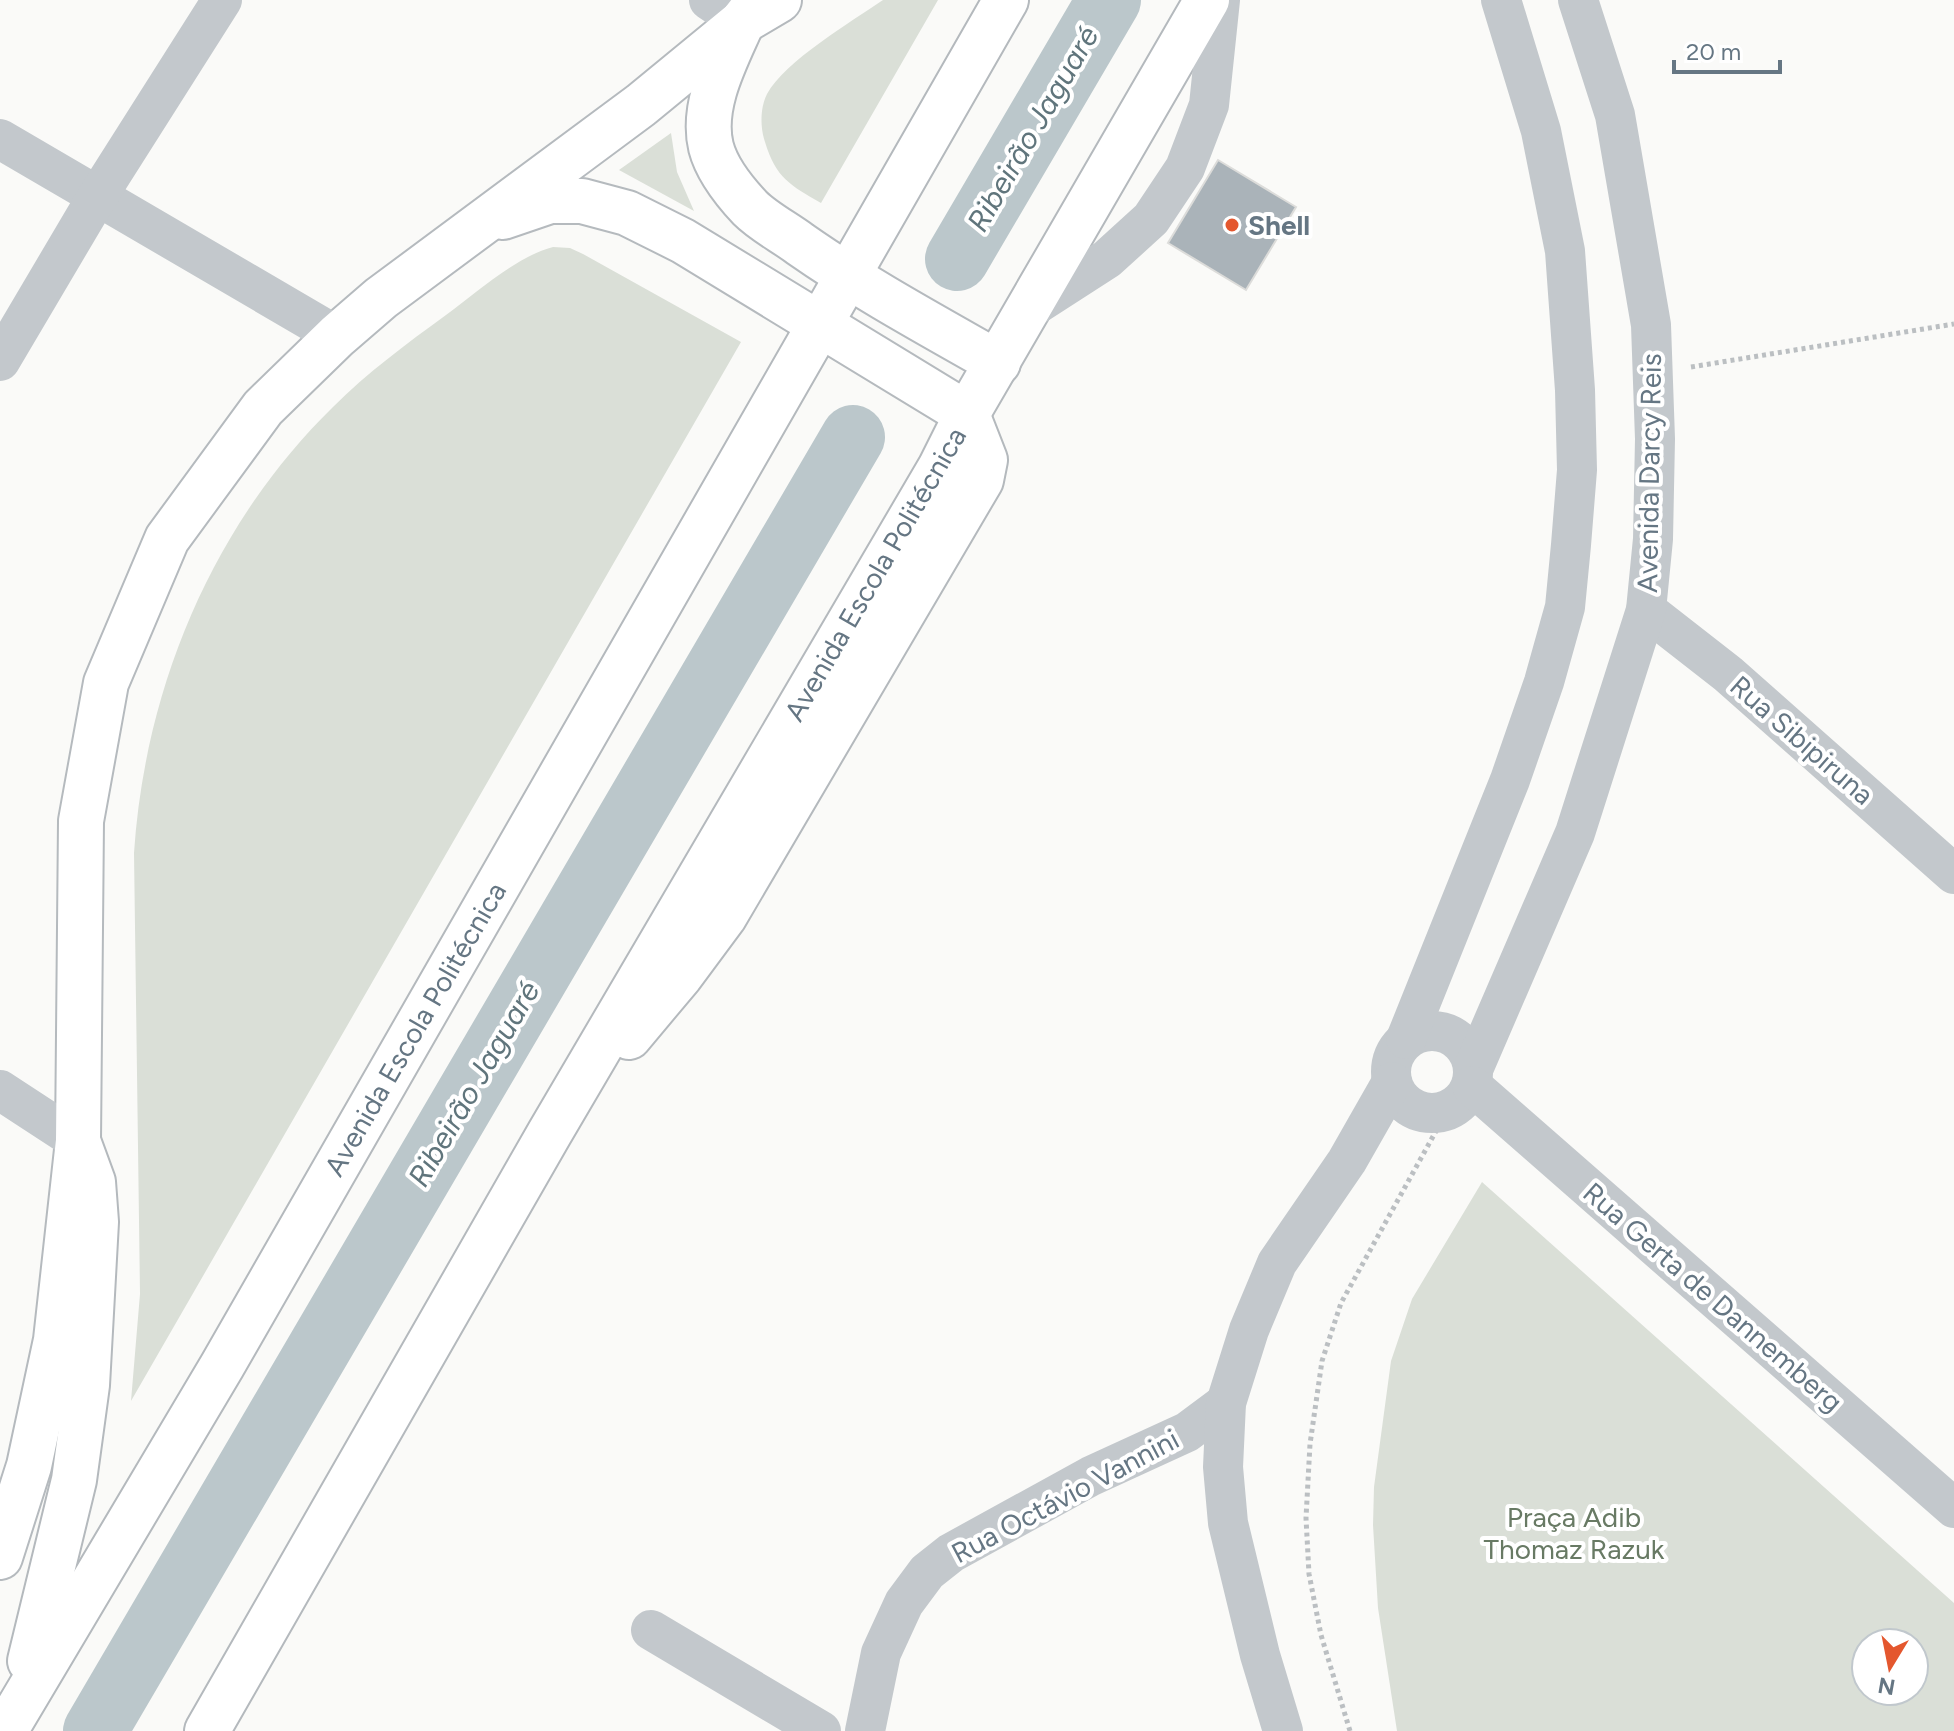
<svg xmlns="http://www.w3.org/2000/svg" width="1954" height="1731" font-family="Figtree,sans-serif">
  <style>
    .green { fill: #dadfd7; fill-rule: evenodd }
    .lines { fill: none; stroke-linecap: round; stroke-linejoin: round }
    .river { stroke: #bbc7cb; stroke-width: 64 }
    .building { fill: #aab3b9; stroke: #dcdcda; stroke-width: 2 }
    .major-casing { stroke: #b5babe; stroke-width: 48 }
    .highway-casing { stroke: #b4b9bd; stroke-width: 48 }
    .path { stroke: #bbbfc2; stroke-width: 5; stroke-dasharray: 4 4; stroke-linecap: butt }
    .minor { stroke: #c3c8cc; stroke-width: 40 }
    .major { stroke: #fff; stroke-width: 44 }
    .highway { stroke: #fff; stroke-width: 44 }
    .poi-dot { fill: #e4572e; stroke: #fff; stroke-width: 3 }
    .labels { text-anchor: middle; stroke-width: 8; stroke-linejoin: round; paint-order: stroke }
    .poi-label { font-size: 28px; font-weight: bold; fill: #657683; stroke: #fff; text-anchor: start }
    .street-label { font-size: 28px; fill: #657683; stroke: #fff }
    .park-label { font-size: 28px; fill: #687a64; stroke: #fff }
    .water-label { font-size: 30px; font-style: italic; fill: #60757c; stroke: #fff }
  </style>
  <rect width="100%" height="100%" fill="#fafaf8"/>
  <g class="green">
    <path d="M 883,0 L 938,0 L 821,203 C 790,185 776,178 765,142 C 760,127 760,108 767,94 C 785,61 851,22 883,0 Z"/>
    <polygon points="671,133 677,172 694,211 619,170"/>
    <path d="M 553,247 L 570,248 L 583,254 L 741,342 L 131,1401 L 140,1294 L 134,853 C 145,687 213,524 333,407 C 367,373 406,344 446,315 C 476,293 517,256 553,247 Z"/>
    <path d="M 1482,1182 L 1954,1603 L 1954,1731 L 1397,1731 L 1378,1608 L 1373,1525 L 1374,1487 L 1391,1361 L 1412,1299 ZM 1866,1643 L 1914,1643 L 1914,1691 L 1866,1691 Z"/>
  </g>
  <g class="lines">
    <g class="river">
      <polyline points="957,259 1109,0"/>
      <polyline points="95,1731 853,437"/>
    </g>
  </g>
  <polygon class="building" points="1218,160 1296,207 1246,290 1168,243"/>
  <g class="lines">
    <defs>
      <g id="major">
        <path d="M 741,25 C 725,61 701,106 711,147 C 717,170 734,191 750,208 C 764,222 784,232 800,244 C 863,288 931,325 998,363"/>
        <polyline points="503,217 550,201 582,201 627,213 683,241 967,414"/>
        <polyline points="0,1557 29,1466 56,1340 66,1250 78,1141 81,821 106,683 167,539 263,408 337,336 381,298 641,105 742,22 759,0"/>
      </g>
      <g id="highway">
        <polyline points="742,22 779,0"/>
        <polyline points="629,1037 681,975 724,917 981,480 985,460 967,414"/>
        <polyline points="30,1661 74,1480 87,1385 96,1222 93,1182 78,1141"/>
        <polyline points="5,1731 222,1366 1006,0"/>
        <polyline points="207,1731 549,1134 940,468 967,414 1207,0"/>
      </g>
    </defs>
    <use href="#major" class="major-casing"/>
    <use href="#highway" class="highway-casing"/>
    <g class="path">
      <polyline points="1691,367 1954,324"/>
      <polyline points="1350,1731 1321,1635 1309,1574 1306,1518 1310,1444 1322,1361 1341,1303 1446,1113"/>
    </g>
    <g class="minor">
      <polyline points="709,0 742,22"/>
      <polyline points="0,139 337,336"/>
      <polyline points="1031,308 1107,259 1151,219 1185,168 1209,105 1220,0"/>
      <polyline points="0,361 97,197 222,0"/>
      <polyline points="1646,610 1728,674 1954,874"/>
      <circle cx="1432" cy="1072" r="41"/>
      <polyline points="1406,1039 1510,780 1544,682 1565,607 1571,545 1577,470 1575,390 1565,251 1541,131 1501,0"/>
      <polyline points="1474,1067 1575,833 1646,610 1653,539 1655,439 1651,325 1615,115 1578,0"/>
      <polyline points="1472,1086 1954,1508"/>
      <polyline points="0,1090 78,1141"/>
      <polyline points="651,1630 821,1731"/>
      <polyline points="865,1731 881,1653 904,1603 927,1572 951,1553 1091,1476 1187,1432 1226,1403"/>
      <polyline points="1283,1731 1260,1655 1228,1523 1223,1467 1226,1403 1249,1330 1277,1263 1347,1161 1392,1082"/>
    </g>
    <use href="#major" class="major"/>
    <use href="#highway" class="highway"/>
  </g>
  <circle class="poi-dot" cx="1232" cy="225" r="8"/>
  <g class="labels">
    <g class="poi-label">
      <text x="1248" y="235">Shell</text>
    </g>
    <g class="street-label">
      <text transform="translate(1649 473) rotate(-89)" y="10">Avenida Darcy Reis</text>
      <text transform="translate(875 574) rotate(-60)" y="10">Avenida Escola Politécnica</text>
      <text transform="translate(1802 740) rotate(41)" y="10">Rua Sibipiruna</text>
      <text transform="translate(415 1029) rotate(-60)" y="10">Avenida Escola Politécnica</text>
      <text transform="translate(1713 1297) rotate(41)" y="10">Rua Gerta de Dannemberg</text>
      <text transform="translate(1065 1496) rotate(-28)" y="10">Rua Octávio Vannini</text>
    </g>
    <g class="park-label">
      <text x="1574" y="1527">Praça Adib<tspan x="1574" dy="32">Thomaz Razuk</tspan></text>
    </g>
    <g class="water-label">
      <text transform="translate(1033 129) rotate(-60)" y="10">Ribeirão Jaguaré</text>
      <text transform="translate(474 1084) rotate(-60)" y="10">Ribeirão Jaguaré</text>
    </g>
  </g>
  <g transform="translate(1890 1667) rotate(190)"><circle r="38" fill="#ffffff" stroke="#c1c8cd" stroke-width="2"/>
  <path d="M0-6L14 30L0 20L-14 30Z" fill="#e4572e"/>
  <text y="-12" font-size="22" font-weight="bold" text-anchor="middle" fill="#657683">N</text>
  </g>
  <path d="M1674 60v12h106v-12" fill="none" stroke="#657683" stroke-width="4"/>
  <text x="1686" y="60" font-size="24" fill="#657683" stroke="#ffffff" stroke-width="6" paint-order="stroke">20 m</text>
</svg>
